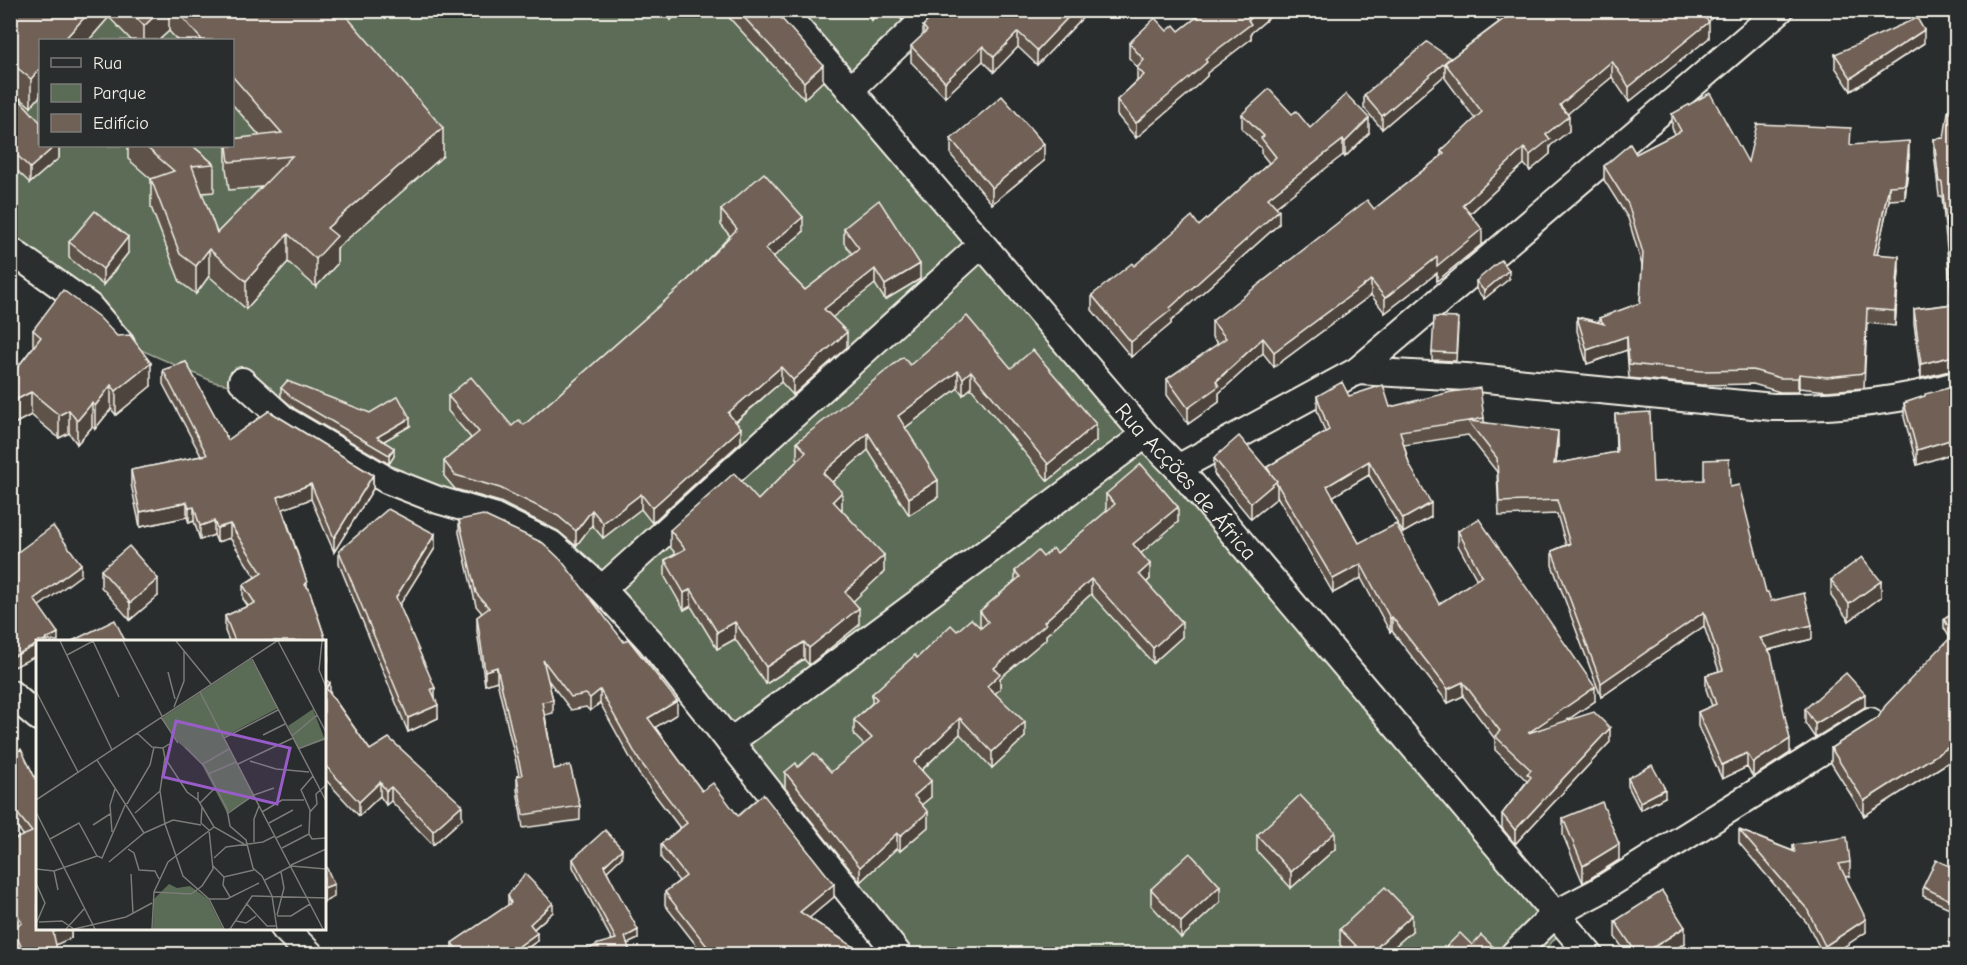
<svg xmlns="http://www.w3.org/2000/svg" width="1967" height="965" font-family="'Comic Neue',sans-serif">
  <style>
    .green { fill: #5b6c56; stroke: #a8ae9f; stroke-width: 1.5; fill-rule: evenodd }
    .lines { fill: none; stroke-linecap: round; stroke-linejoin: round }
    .minor-casing { stroke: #f4f1e8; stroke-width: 30 }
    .minor { stroke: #2a2d2e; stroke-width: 26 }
    .wall { fill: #5f534a; stroke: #f4f1e8; stroke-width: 1.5 }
    .shaded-wall { fill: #4e443c; stroke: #f4f1e8; stroke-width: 1.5 }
    .building { fill: #6f6156; stroke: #f4f1e8; stroke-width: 1.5 }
    .labels { text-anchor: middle; stroke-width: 6; stroke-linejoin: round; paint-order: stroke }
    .street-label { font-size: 22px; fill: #f4f1e8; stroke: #2a2d2e }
    .inset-road { fill: none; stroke: #7b7b78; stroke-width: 1.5 }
    .view { fill: #995dc9; fill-opacity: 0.15; stroke: #995dc9; stroke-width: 3 }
    .inset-edge { fill: none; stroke: #f4f1e8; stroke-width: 3 }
  </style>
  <rect width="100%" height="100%" fill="#2a2d2e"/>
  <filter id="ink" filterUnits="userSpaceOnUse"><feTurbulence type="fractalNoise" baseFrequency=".0167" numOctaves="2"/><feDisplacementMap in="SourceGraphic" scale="12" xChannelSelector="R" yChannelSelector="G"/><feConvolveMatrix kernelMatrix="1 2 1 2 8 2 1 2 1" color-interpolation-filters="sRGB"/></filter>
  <g filter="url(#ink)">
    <path class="green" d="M 10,11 L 918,11 L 881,40 L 850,73 L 1557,936 L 1542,954 L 893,954 L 567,566 L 454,510 L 245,388 L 214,382 L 132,346 L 93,302 L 11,236 ZM 40,40 L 232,40 L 232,146 L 40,146 Z"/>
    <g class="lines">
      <defs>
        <g id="minor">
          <path id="s1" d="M 782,10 L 1145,435 L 1178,468 L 1589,954"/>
          <polyline points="850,90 934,10"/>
          <polyline points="10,250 89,306 121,344"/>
          <path d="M 1357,371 L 1466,377 L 1773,407 C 1835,408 1896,402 1956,385"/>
          <polyline points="242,381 286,421 387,480 438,500 493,516 551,544 602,589 650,641 898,954"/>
          <polyline points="1178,468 1357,371 1780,10"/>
          <polyline points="602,589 981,245"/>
          <polyline points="10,693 38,717"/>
          <polyline points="730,742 1145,435"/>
          <polyline points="284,928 310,954"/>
          <polyline points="1514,954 1555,914 1597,892 1870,721"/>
        </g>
      </defs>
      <use href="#minor" class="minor-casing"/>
      <use href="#minor" class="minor"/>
    </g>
    <g class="wall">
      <polygon points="10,10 341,10 443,156 337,248 337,264 316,287 288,262 246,309 209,276 196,294 180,282 151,207 151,179 128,159 128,146 193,146 214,164 214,192 202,193 217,233 262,187 229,190 226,168 226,146 232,146 260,136 232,104 232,40 177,40 169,31 159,40 131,40 109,17 89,40 40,40 40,96 31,107 14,93 59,146 59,158 30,183 10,164"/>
      <polygon points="663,10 681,10 671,20"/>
      <polygon points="722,10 774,10 823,81 804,99"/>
      <polygon points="861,10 880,10 872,20"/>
      <polygon points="892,10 913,10 902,20"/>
      <polygon points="938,10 1090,10 1037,65 1018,47 994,72 983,61 945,97 911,62 911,46 923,35 923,26"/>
      <polygon points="1206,10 1278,10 1251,33 1251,39 1207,73 1207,76 1188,94 1136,138 1117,115 1117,100 1137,81 1137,67 1129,58 1129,43 1167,31 1179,31"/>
      <polygon points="1363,10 1377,10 1368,17"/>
      <polygon points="1489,10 1624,10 1628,14 1708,22 1709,38 1629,102 1612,77 1567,114 1569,131 1550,146 1550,154 1530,171 1524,164 1470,214 1482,244 1437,281 1437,273 1385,313 1371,295 1274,367 1263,353 1219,393 1219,402 1188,424 1167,395 1167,379 1218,344 1212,337 1212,321 1374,209 1441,156 1441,151 1475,119 1445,78 1445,75 1382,129 1364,108 1364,95 1450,59 1499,22"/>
      <polygon points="1924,43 1851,91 1835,67 1835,54"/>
      <polygon points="1242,114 1292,114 1310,128 1369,133 1345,157 1343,155 1276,206 1279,224 1171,321 1171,324 1131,357 1092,310 1092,295 1199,226 1269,163 1261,153 1261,148 1242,129"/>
      <polygon points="1672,114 1748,162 1851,145 1909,155 1905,199 1889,200 1877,254 1899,270 1895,326 1867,323 1864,388 1827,391 1799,388 1798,392 1780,392 1753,384 1702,385 1629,378 1627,350 1587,364 1577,331 1577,317 1599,322 1599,318 1640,303 1642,265 1628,218 1604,180 1604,166 1636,154 1675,134 1672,128"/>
      <polygon points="1956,114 1956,371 1953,370 1921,378 1914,323 1914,309 1952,304 1942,196 1939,196 1934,153 1934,139 1944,138"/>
      <polygon points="951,139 1044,161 992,204 951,155"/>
      <polygon points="721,210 803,232 773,257 805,290 852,254 844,243 844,228 920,279 885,300 875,284 832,317 847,347 793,395 781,382 736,422 741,442 652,523 641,509 603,538 592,525 576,546 558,531 500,502 455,489 444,476 444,461 471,438 448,411 448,396 512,426 524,425 683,285 730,236 721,225"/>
      <polygon points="69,242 128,253 103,285 69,258"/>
      <polygon points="1509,279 1484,299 1476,289 1476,281"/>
      <polygon points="1458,326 1456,361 1432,360 1432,352"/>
      <polygon points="33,330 151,386 116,415 111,409 95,429 92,427 77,444 69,433 59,438 31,415 10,426 10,377 33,347"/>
      <polygon points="186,362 228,440 269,411 373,475 373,489 334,552 311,499 283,509 307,582 307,587 309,589 328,647 328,661 324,663 324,641 229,641 225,631 225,616 248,606 243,599 243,585 255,577 230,538 217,542 214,535 200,540 194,521 189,523 187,517 140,527 131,484 131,470 201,456 163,384 163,370"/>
      <polygon points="910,365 1011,368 1096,441 1048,481 971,388 963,395 958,388 905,428 938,497 909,515 868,450 832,482 842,509 841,510 884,572 853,601 859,625 809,665 804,659 766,684 735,639 717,649 691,606 684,610 665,577 665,560 676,554 670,547 670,530 758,500 798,460 797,459 797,442"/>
      <polygon points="1956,386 1956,452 1917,465 1904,417 1904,403"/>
      <polygon points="281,388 370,413 410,426 384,441 394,456 389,464 295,409 281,397"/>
      <polygon points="1317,396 1349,396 1390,407 1484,418 1484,422 1558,445 1556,464 1616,452 1615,414 1653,482 1730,487 1766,592 1771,601 1812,639 1769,650 1790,753 1753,777 1747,767 1722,779 1698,726 1698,712 1712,706 1706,689 1706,675 1719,671 1704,626 1601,697 1552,565 1552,551 1566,545 1557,514 1499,516 1497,472 1468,435 1404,445 1409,464 1431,517 1403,533 1369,475 1333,496 1359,543 1439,604 1477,580 1458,545 1458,531 1595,701 1566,721 1610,742 1515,844 1502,828 1502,814 1527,781 1495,750 1495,739 1463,696 1448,703 1392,631 1390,632 1361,578 1333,593 1277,496 1277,498 1251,519 1214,474 1214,458 1267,470 1267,467 1325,432 1317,410"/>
      <polygon points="1106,494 1178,522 1141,553 1150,579 1146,583 1182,637 1153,663 1091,594 1046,635 1046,639 1000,678 1000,689 995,693 1025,737 992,768 960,734 922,770 931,797 921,805 928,827 900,851 897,848 860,882 785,788 785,772 798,767 831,772 864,745 854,735 854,720 872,703 872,694 957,631 981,627 980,626 980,611 1015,581 1015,571 1043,557 1057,553 1108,510 1106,509"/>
      <polygon points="459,520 677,714 655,727 702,791 738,816 834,897 809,918 865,954 703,954 665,905 665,892 679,881 661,858 661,844 680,828 639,774 600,703 590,711 586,707 571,710 548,680 553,700 553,713 545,715 554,769 580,806 580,820 523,828 517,789 517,776 519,775 497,681 485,685 477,631 477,617 482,613 476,606 459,533"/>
      <polygon points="435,548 399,605 435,698 438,718 408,732 339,564 339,551"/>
      <polygon points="101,570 158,596 130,620 101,587"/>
      <polygon points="1831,580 1881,597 1849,621 1831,596"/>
      <polygon points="1956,612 1956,648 1944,628 1944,619"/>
      <polygon points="1956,650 1956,760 1955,758 1864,816 1831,763 1831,748 1878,718"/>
      <polygon points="324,678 330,693 370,750 462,819 433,845 391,801 386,805 380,796 359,816 324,778"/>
      <polygon points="1865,707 1815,738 1805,723 1805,709"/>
      <polygon points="10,755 71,927 71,938 16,950 12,942 12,927 16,926 10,913 10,841 24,836 10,818"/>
      <polygon points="1628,778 1665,797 1640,810 1628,786"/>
      <polygon points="1563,818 1619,860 1583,883 1563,835"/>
      <polygon points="1739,830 1793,851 1793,845 1850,862 1850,876 1845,877 1866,932 1833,954 1823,954 1807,923 1739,843"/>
      <polygon points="1257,835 1335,849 1291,888 1257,851"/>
      <polygon points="622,857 607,871 638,939 627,944 612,940 573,867 573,859"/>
      <polygon points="1956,869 1956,911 1923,896 1923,887"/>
      <polygon points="1151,889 1220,902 1181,938 1151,905"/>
      <polygon points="508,895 553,912 534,929 537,941 519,954 454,954 452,952 452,943 508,905"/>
      <polygon points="1615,921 1685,943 1668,954 1627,954 1615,937"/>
      <polygon points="1340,929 1412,931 1386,954 1349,954 1340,945"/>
    </g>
    <g class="shaded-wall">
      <polygon points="91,10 109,10 109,17 89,40 64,40"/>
      <polygon points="161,10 169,10 169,31 159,40 144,40 144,26"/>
      <polygon points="671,10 681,10 671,20"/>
      <polygon points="872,10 880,10 872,20"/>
      <polygon points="902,10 913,10 902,20"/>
      <polygon points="1075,10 1090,10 1037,65 1037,50"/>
      <polygon points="1260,10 1278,10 1251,33 1251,39 1207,73 1207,76 1188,94 1136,138 1136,123"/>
      <polygon points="1368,10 1377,10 1368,17"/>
      <polygon points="1704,10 1720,10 1701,29 1701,13"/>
      <polygon points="1709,22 1709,38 1629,102 1629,87"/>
      <polygon points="1924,30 1924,43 1851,91 1851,78"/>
      <polygon points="1018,32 1018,47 994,72 994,57"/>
      <polygon points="983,46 983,61 945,97 945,82"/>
      <polygon points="1450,58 1450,69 1445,63 1445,75 1382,129 1382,116"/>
      <polygon points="1612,61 1612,77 1560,120 1560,105"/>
      <polygon points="823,65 823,81 804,99 804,82"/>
      <polygon points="40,68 40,96 31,107 31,79"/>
      <polygon points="1569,116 1569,131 1550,146 1550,154 1530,171 1530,155 1546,134"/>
      <polygon points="1369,118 1369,133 1345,157 1345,142"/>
      <polygon points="443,128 443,156 337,248 337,264 316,287 316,259 327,228"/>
      <polygon points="1343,140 1343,155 1268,213 1268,198"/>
      <polygon points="1909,141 1909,155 1905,199 1905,185"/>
      <polygon points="1044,144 1044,161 992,204 992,188"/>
      <polygon points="55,146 59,146 59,158 30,183 30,168"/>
      <polygon points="1524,148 1524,164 1463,220 1463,205"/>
      <polygon points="1889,186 1889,200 1874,268 1874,254"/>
      <polygon points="1279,210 1279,224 1171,321 1171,324 1131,357 1131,342"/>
      <polygon points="803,217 803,232 765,264 765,249"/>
      <polygon points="1482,229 1482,244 1437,281 1437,273 1385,313 1385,298 1437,257"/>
      <polygon points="288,234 288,262 246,309 246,281"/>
      <polygon points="128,237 128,253 103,285 103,269"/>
      <polygon points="209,249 209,276 196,294 196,266"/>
      <polygon points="1899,256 1899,270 1895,326 1895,311"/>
      <polygon points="920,264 920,279 885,300 885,285"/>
      <polygon points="875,269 875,284 824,324 824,309"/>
      <polygon points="1509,270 1509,279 1484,299 1484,291"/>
      <polygon points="1371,280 1371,295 1274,367 1274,352"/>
      <polygon points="847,332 847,347 793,395 793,380"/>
      <polygon points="1627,336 1627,350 1587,364 1587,350"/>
      <polygon points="1263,338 1263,353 1219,393 1219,402 1188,424 1188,408"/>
      <polygon points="1953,356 1953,370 1921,378 1921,364"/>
      <polygon points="151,363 151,386 116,415 116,391"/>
      <polygon points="781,367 781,382 728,428 728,413"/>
      <polygon points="958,371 958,388 898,433 898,416"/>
      <polygon points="971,371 971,388 963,395 963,378"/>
      <polygon points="1799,374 1799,388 1798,392 1798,378"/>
      <polygon points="111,385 111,409 95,429 95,406"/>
      <polygon points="31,392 31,415 10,426 10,403"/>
      <polygon points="92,403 92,427 77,444 77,421"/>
      <polygon points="69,410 69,433 59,438 59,415"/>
      <polygon points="410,418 410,426 377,445 377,437"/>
      <polygon points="1096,424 1096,441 1048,481 1048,464"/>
      <polygon points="741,428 741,442 652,523 652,508"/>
      <polygon points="1558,431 1558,445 1554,478 1554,464"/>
      <polygon points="868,433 868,450 823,490 823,473"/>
      <polygon points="1956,438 1956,452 1917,465 1917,450"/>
      <polygon points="394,448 394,456 389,464 389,455"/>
      <polygon points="1369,461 1369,475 1327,500 1327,486"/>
      <polygon points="373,475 373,489 334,552 334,538"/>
      <polygon points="938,480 938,497 909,515 909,498"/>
      <polygon points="1277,481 1277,498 1251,519 1251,503"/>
      <polygon points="311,484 311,499 278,511 278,497"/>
      <polygon points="842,492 842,509 833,518 833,501"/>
      <polygon points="641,494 641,509 603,538 603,523"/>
      <polygon points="187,502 187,517 140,527 140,512"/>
      <polygon points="1431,503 1431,517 1403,533 1403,519"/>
      <polygon points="194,507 194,521 189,523 189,508"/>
      <polygon points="1178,507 1178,522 1133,560 1133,544"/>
      <polygon points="592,510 592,525 576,546 576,531"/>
      <polygon points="214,521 214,535 200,540 200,526"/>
      <polygon points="230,524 230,538 217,542 217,528"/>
      <polygon points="435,534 435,548 396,611 396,597"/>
      <polygon points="884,555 884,572 845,609 845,592"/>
      <polygon points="81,564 81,575 34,610 34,599"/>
      <polygon points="1150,564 1150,579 1139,589 1139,574"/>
      <polygon points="1361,564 1361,578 1333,593 1333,579"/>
      <polygon points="158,579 158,596 130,620 130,603"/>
      <polygon points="1091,579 1091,594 1046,635 1046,639 1000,678 1000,689 987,701 987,686 994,668"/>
      <polygon points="1881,581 1881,597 1849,621 1849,604"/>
      <polygon points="691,589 691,606 684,610 684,593"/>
      <polygon points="859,608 859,625 809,665 809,648"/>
      <polygon points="1704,612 1704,626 1601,697 1601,683"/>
      <polygon points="1392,617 1392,631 1390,632 1390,618"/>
      <polygon points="735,622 735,639 717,649 717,632"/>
      <polygon points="1182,622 1182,637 1153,663 1153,648"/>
      <polygon points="1812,625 1812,639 1760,652 1760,638"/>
      <polygon points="58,633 58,641 43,641"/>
      <polygon points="804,642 804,659 766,684 766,667"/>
      <polygon points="38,644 38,655 10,669 10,658"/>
      <polygon points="328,647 328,661 324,663 324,648"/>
      <polygon points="497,667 497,681 485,685 485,671"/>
      <polygon points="1463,682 1463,696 1448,703 1448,689"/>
      <polygon points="330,683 330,698 326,688"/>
      <polygon points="1595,687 1595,701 1528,747 1528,733"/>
      <polygon points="435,688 435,702 431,689"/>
      <polygon points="600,690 600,703 590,711 590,698"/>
      <polygon points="1865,694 1865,707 1815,738 1815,724"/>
      <polygon points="677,701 677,714 648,732 648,718"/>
      <polygon points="438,705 438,718 408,732 408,718"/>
      <polygon points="960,718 960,734 914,777 914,762"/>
      <polygon points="1025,722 1025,737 992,768 992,752"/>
      <polygon points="1610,728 1610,742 1515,844 1515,830"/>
      <polygon points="1790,739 1790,753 1753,777 1753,763"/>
      <polygon points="1955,743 1955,758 1864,816 1864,801"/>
      <polygon points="1747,753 1747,767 1722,779 1722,765"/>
      <polygon points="931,781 931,797 914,811 914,796"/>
      <polygon points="380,782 380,796 359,816 359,802"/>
      <polygon points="391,787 391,801 386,805 386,791"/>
      <polygon points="1665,789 1665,797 1640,810 1640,802"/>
      <polygon points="462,805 462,819 433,845 433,831"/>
      <polygon points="928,812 928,827 900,851 900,836"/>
      <polygon points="1335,832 1335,849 1291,888 1291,872"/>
      <polygon points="897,833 897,848 860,882 860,867"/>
      <polygon points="1619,844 1619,860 1583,883 1583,866"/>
      <polygon points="622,849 622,857 604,874 604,866"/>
      <polygon points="334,884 334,897 324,902 324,888"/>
      <polygon points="834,884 834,897 800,926 800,912"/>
      <polygon points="1220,886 1220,902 1181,938 1181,922"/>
      <polygon points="553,903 553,912 530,932 530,924"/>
      <polygon points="1412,915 1412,931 1386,954 1369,954"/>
      <polygon points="1866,919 1866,932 1833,954 1825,954 1825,946"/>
      <polygon points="62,927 71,927 71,938 53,946 53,932"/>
      <polygon points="1685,927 1685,943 1668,954 1643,954"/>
      <polygon points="638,930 638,939 625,945 625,937"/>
      <polygon points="537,933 537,941 519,954 508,954"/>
    </g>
    <g class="building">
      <polygon points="10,10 91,10 64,40 40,40 40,68 31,79 10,62"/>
      <polygon points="129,10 161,10 144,26"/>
      <polygon points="176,10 341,10 443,128 327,228 337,236 316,259 288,234 246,281 209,249 196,266 180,254 151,179 174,171 145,146 193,146 214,164 192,166 217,233 292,156 229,162 227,146 232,146 232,139 282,133 232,76 232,40 202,40"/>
      <polygon points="737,10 774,10 823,65 804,82"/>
      <polygon points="938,10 1075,10 1037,50 1018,32 994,57 983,46 945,82 911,46 927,31 923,26"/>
      <polygon points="1206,10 1260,10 1248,20 1251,24 1205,59 1207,62 1188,79 1136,123 1117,100 1144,75 1137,68 1144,60 1129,43 1155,18 1167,31 1174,25 1179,31"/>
      <polygon points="1502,10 1624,10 1628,14 1632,10 1704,10 1701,13 1709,22 1629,87 1612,61 1560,105 1569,116 1546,134 1550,139 1530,155 1524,148 1463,205 1482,229 1437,266 1437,257 1385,298 1371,280 1274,352 1263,338 1216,381 1219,386 1188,408 1167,379 1226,338 1212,321 1367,200 1374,209 1444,154 1441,151 1482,112 1445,63 1508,16"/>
      <polygon points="1917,18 1924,30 1851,78 1835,54"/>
      <polygon points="1427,42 1450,58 1382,116 1364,95"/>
      <polygon points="10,89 40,122 40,146 55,146 30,168 10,148"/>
      <polygon points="1269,89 1292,114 1296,111 1310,128 1346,94 1369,118 1345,142 1343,140 1268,198 1279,210 1170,308 1171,310 1131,342 1092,295 1132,263 1134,266 1192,216 1199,226 1276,157 1261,138 1264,136 1242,114"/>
      <polygon points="1710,93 1748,162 1757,124 1851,128 1850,145 1909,141 1905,185 1889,186 1874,254 1899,256 1895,311 1867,309 1864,373 1827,377 1799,374 1798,378 1780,378 1753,370 1702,371 1629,364 1627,336 1587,350 1577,317 1604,324 1599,318 1640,303 1643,253 1628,204 1604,166 1630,144 1636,154 1681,131 1672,114"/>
      <polygon points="1002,96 1044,144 992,188 951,139"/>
      <polygon points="1948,112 1956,114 1956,357 1953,356 1921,364 1914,309 1954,304 1942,182 1939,182 1934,139 1944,138"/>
      <polygon points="764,173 803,217 765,249 805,290 859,248 844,228 879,200 920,264 885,285 875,269 824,309 847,332 793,380 781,367 728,413 741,428 652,508 641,494 603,523 592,510 576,531 558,516 500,488 455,475 444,461 479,432 448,396 471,377 512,426 519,420 524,425 683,285 737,229 721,210"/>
      <polygon points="95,211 128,237 103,269 69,242"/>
      <polygon points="1501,260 1509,270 1484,291 1476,281"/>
      <polygon points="63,290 99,317 117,336 130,335 151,363 116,391 111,385 95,406 92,403 77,421 69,410 59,415 31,392 10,403 10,377 41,337 33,330"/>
      <polygon points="967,316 1011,368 1033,350 1096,424 1048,464 971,371 963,378 958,371 898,416 938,480 909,498 868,433 823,473 842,492 833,501 884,555 845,592 859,608 809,648 804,642 766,667 735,622 717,632 691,589 684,593 665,560 685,549 670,530 734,473 758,500 806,452 797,442 903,357 910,365"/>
      <polygon points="1434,317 1458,318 1456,353 1432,352"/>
      <polygon points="186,362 228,440 269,411 373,475 334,538 311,484 278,497 307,582 305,585 309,589 328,647 324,648 324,641 235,641 225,616 255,603 243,585 262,573 230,524 217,528 214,521 200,526 194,507 189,508 187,502 140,512 131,470 207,455 163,370"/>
      <polygon points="287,381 370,413 398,396 410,418 377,437 394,448 389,455 295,400 281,388"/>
      <polygon points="1342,382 1349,396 1383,385 1390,407 1451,392 1480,388 1484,418 1469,421 1558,431 1554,464 1617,452 1615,414 1650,412 1653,482 1704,480 1704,460 1729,459 1730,487 1739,485 1766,592 1768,592 1771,601 1804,593 1812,625 1760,638 1771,654 1790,739 1753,763 1747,753 1722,765 1698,712 1716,704 1706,675 1723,670 1704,612 1601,683 1552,551 1570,544 1557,500 1499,502 1497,458 1468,421 1400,431 1409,464 1431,503 1403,519 1369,461 1327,486 1359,543 1396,524 1439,604 1482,576 1458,531 1479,519 1595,687 1528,733 1594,712 1610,728 1515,830 1502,814 1531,777 1527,774 1531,770 1495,736 1500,731 1463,682 1448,689 1392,617 1390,618 1361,564 1333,579 1267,467 1329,430 1317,396"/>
      <polygon points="1956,386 1956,438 1917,450 1904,403 1925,396 1925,394"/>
      <polygon points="1239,436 1277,481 1251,503 1214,458"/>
      <polygon points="1141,464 1178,507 1133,544 1150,564 1139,574 1182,622 1153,648 1091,579 1044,622 1046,624 994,668 1000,674 987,686 1025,722 992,752 960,718 914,762 931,781 914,796 928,812 900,836 897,833 860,867 785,772 796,763 798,767 814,753 831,772 872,738 854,720 877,699 872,694 915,655 917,658 951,625 957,631 971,619 981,628 988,622 980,611 1020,577 1015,571 1038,551 1043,557 1053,548 1057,553 1115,504 1106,494"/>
      <polygon points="388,509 435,534 396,597 435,688 431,689 438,705 408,718 339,551"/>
      <polygon points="483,515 543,543 561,560 624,642 628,639 677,701 648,718 702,791 713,783 738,816 763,794 834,884 800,912 864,954 713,954 665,892 686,876 661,844 687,823 639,760 600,690 590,698 586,694 571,697 543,660 553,700 542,702 554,769 570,765 580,806 523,815 517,776 522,775 497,667 485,671 477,617 489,608 476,593 459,520"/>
      <polygon points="53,526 81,564 34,599 58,633 43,641 38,641 38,644 10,658 10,547 15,554"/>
      <polygon points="129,546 158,579 130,603 101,570"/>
      <polygon points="1862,557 1881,581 1849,604 1831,580"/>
      <polygon points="1956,612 1956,640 1944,619"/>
      <polygon points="115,620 125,641 72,641"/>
      <polygon points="1950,638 1956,650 1956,745 1955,743 1864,801 1831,748 1878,718 1885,706"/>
      <polygon points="1846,673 1865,694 1815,724 1805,709"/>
      <polygon points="324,678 330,683 326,688 370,750 389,738 462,805 433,831 391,787 386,791 380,782 359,802 324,764"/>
      <polygon points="21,749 38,784 38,927 62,927 53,932 58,954 10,954 10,951 22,948 12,927 22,923 10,899 10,841 32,832 10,804 10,755"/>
      <polygon points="1652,765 1665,789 1640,802 1628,778"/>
      <polygon points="1300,795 1335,832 1291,872 1257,835"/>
      <polygon points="1602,802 1619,844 1583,866 1563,818"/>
      <polygon points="605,830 622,849 604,866 638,930 625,937 631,954 580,954 598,944 616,939 573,859"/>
      <polygon points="1739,830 1795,852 1793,845 1847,837 1850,862 1839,864 1866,919 1825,946 1807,909"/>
      <polygon points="1190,853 1220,886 1181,922 1151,889"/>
      <polygon points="1936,860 1956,869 1956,903 1923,887"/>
      <polygon points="324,862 334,884 324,888"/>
      <polygon points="525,874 553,903 530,924 537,933 508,954 460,954 452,943 511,903 508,895"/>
      <polygon points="1385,887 1412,915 1369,954 1364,954 1340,929"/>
      <polygon points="1662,891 1685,927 1643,954 1637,954 1615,921"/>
      <polygon points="1460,933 1472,945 1481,935 1499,952 1497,954 1443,954 1441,952"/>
    </g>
  </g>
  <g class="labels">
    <g class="street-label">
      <text dy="8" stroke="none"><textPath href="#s1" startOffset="621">Rua Acções de África</textPath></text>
    </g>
  </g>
  <g transform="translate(36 640)">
    <rect width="290" height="290" fill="#2a2d2e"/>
    <path d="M 215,19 L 242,68 L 188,97 L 218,156 L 191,173 L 164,121 L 143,103 L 126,78 ZM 277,69 L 289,100 L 262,109 L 252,86 ZM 133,244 L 141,248 L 154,246 L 172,259 L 187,289 L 117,289 L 118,259 Z" fill="#5b6c56"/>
    <path class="inset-road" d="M 24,1 L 76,110M 87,1 L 126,76M 140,1 L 175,44M 242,1 L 290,92M 286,1 L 283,30 L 290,47M 31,15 L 57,1 L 83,57M 215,17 L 290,161M 132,32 L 139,59M 0,51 L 42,132M 164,52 L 287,289M 138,67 L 148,41 L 148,11M 125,77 L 142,103M 101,93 L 116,107 L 127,108 L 133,104M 227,95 L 249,84M 256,96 L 281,75M 188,98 L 242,70M 149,107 L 169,127 L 191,169 L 194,186 L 210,200 L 217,228 L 226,236 L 236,256 L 241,289M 127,108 L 129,118 L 151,152 L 162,160M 262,109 L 290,98M 129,118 L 124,151 L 129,184 L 147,236 L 173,259 L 191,259 L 223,243M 61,120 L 108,193M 214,121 L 240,129 L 273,132M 167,124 L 193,109M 202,124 L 257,98M 172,134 L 200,122M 277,136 L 265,150 L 274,170 L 273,194 L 276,199 L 290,198M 162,152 L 162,160 L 178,187 L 208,204M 0,160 L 241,1M 164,163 L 179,148M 91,164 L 114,125 L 118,107M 0,172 L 59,289M 226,172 L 246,160 L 268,160M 274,172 L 281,164 L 280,154 L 290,145M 99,173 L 124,151M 191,174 L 218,155 L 238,148M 233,183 L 257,170M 57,185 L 74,174M 76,192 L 74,165 L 79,149M 240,198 L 266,185M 14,199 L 43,183 L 61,216 L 66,218 L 90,163M 218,202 L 218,179 L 223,166M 246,208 L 273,194M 92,209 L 98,213 L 103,230 L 119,231 L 123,239M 178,218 L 190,207 L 227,202 L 239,196M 73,222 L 108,193 L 137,180 L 165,185M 255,225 L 290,209M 177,226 L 188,237 L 218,230M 0,229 L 18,231 L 61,216M 18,231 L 22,250M 95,234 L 97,274M 188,237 L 187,245 L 194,257M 229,240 L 255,226 L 290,229M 0,243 L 9,263 L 0,284M 118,252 L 155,254 L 166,246 L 177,229 L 173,190 L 165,183 L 166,166M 173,259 L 188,289M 210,263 L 231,286 L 241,286M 241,275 L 248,248 L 245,232M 241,276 L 255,276 L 274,264M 200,281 L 210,283 L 220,276M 3,282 L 26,281 L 38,289M 30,289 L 48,269M 38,289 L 90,277 L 116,263M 116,289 L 118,252 L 132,222 L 178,187M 194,289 L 216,256 L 290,258"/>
    <path class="view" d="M 140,81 L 254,108 L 241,164 L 127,137 Z"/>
    <rect width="290" height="290" class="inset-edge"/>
  </g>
  <rect width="1967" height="965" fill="none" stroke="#2a2d2e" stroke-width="36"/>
  <rect x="18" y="18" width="1931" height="929" fill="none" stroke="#f4f1e8" stroke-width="2" filter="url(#ink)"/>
  <rect x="39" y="39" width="195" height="108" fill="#2a2d2e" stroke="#7b7b78" stroke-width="1.5"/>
  <rect x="51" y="58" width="30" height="9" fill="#2a2d2e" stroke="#7b7b78" stroke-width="1.5"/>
  <text x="93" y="69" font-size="18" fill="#f4f1e8">Rua</text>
  <rect x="51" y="84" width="30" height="18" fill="#5b6c56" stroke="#7b7b78" stroke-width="1.5"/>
  <text x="93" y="99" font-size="18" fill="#f4f1e8">Parque</text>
  <rect x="51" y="114" width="30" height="18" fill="#6f6156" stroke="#7b7b78" stroke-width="1.5"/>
  <text x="93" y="129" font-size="18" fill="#f4f1e8">Edifício</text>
</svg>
